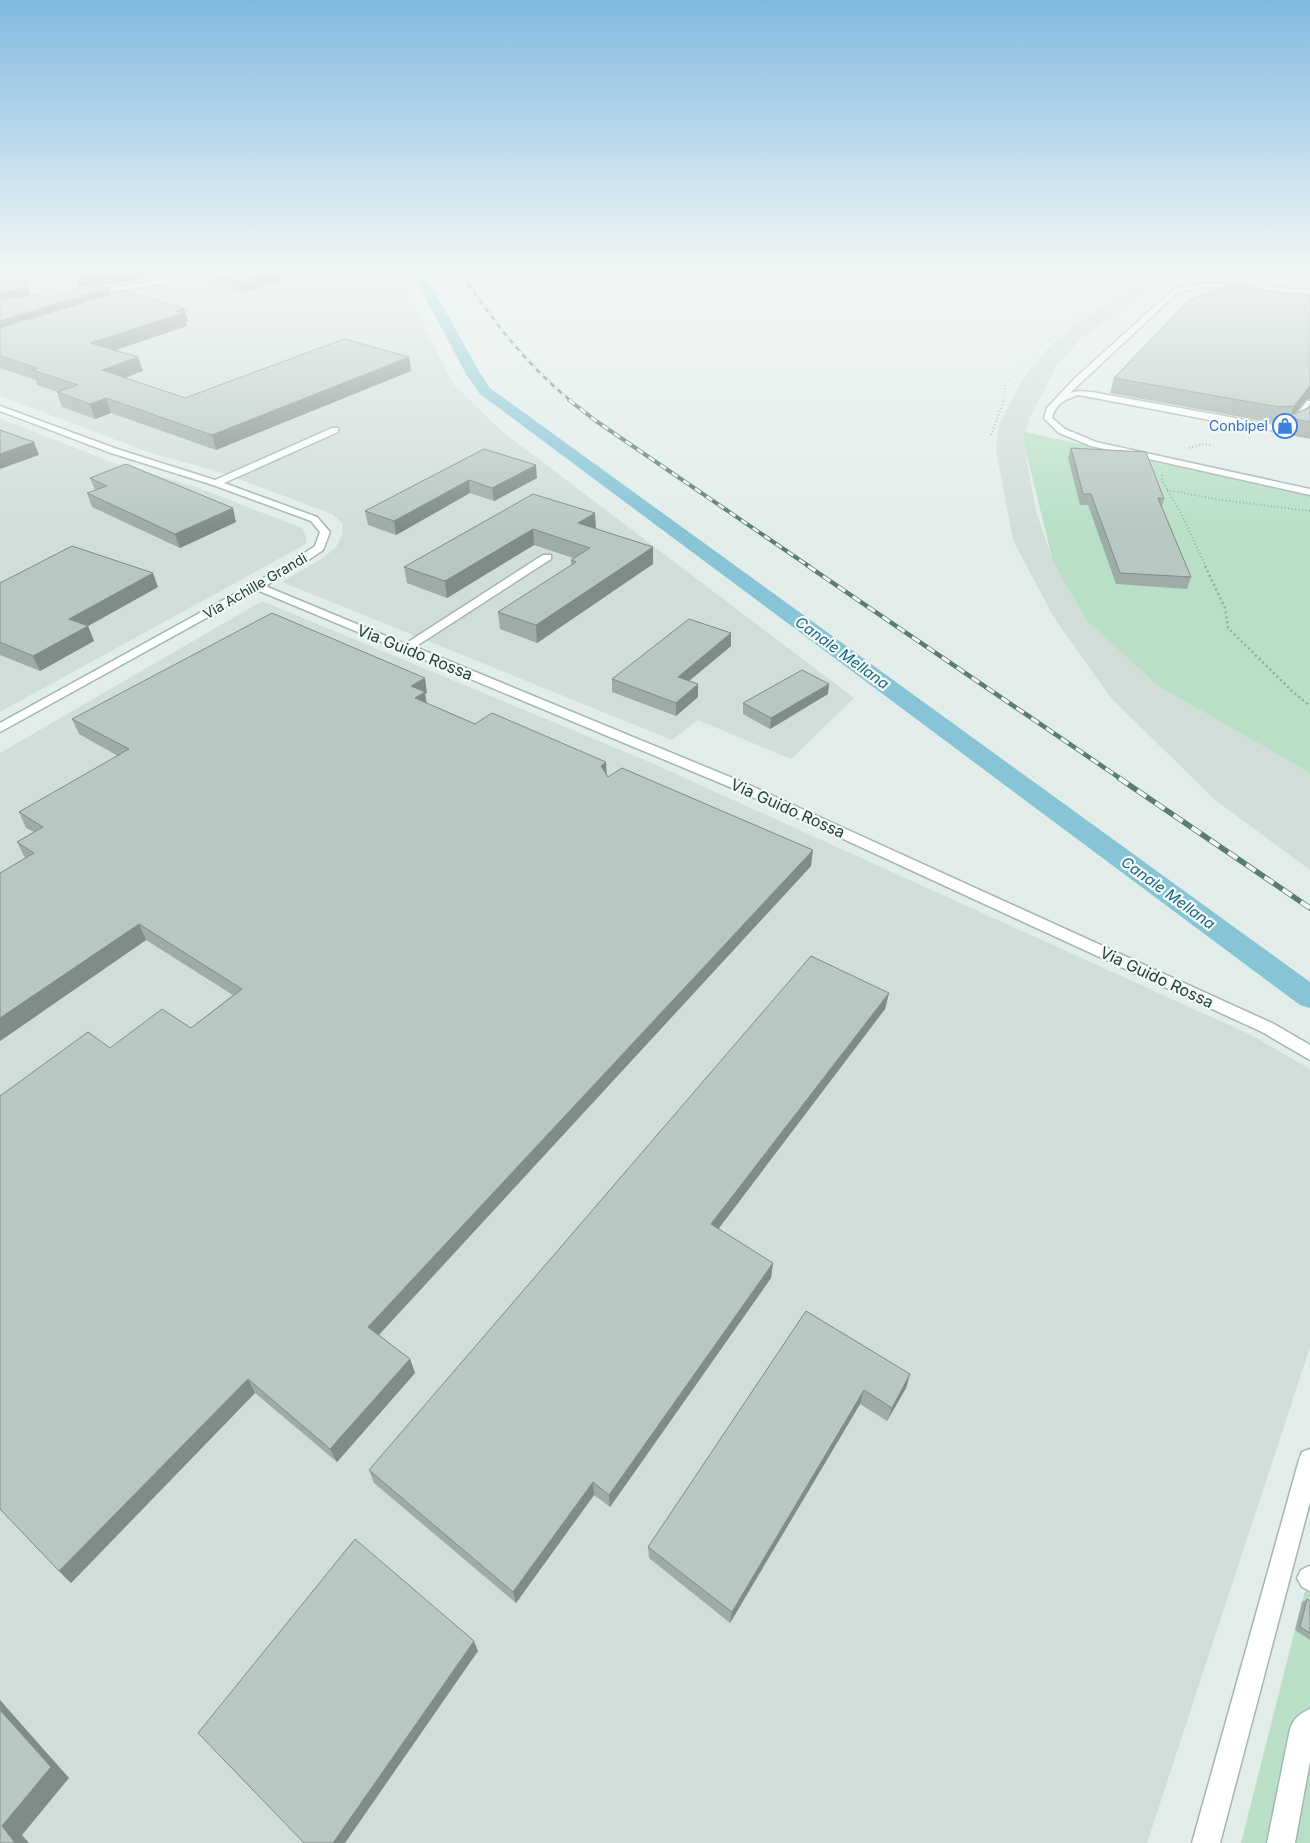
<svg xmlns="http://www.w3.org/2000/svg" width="1310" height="1843" font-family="Inter,sans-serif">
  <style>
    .built { fill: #d0ddd8 }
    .green { fill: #b9e0c7 }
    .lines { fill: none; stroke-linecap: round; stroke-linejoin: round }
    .canal { fill: #86c4d6; fill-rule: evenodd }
    .minor-casing { stroke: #a4b6b1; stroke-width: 3 }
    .path-far2 { stroke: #80b3a7; stroke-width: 1; stroke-dasharray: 1 2; stroke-linecap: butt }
    .path-far1 { stroke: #80b3a7; stroke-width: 2; stroke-dasharray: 1 2.5; stroke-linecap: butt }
    .path { stroke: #80b3a7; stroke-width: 2.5; stroke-dasharray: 2 3; stroke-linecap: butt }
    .minor { fill: #fff; fill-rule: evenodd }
    .rail-far3-casing { stroke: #5b7b75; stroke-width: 2.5 }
    .rail-far2-casing { stroke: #5b7b75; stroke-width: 4 }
    .rail-far1-casing { stroke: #5b7b75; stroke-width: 4.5 }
    .rail-casing { stroke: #5b7b75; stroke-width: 5.5 }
    .rail-far3 { stroke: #f3f9f7; stroke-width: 2; stroke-dasharray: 5; stroke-linecap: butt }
    .rail-far2 { stroke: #f3f9f7; stroke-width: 2.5; stroke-dasharray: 7; stroke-linecap: butt }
    .rail-far1 { stroke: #f3f9f7; stroke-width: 3; stroke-dasharray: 9; stroke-linecap: butt }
    .rail { stroke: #f3f9f7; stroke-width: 4; stroke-dasharray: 11; stroke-linecap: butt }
    .wall { fill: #9daca7 }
    .shaded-wall { fill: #808c88 }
    .building { fill: #b7c8c2; stroke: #808c88 }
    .labels { text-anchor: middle; stroke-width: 4.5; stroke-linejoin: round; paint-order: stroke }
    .far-shop-label { font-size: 14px; fill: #366cbe; stroke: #f3f9f7; text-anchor: end }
    .far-street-label { font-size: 14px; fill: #21403a; stroke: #f3f9f7 }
    .far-water-label { font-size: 15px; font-style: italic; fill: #166780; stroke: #f3f9f7 }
    .street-label { font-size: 16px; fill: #21403a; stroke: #f3f9f7 }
  </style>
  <rect width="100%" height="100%" fill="#e2ede9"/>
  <g class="built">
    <polygon points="0,271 197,271 161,280 0,301"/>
    <polygon points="216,271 396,271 454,385 504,433 854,698 791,759 698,720 672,740 282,582 323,558 336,547 342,535 343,524 332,514 220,472 154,454 0,396 0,307 166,285"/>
    <polygon points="1179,271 1196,274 1149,291 1079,340 1056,367 1031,415 1023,439 1036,511 1053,562 1087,621 1158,686 1310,773 1310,870 1214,799 1111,698 1053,616 1013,540 996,450 999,425 1023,379 1053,342 1083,319 1129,291"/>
    <polygon points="0,418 111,462 196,487 302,528 306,535 306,544 0,712"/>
    <polygon points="262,601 654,764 1251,1035 1310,1069 1310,1347 1147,1843 0,1843 0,753"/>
  </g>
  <g class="green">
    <polygon points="1025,432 1310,495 1310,773 1158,686 1087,621 1053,562 1023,439"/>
    <polygon points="1310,1573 1310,1843 1241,1843 1302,1602"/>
  </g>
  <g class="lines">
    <polygon class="canal" points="411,271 423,271 480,373 490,388 1310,982 1310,1008 1300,1005 480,394 466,374"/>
    <defs>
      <g id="minor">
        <polygon points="200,271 210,271 163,284 91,294 88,292 163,280"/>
        <path d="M 1206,283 L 1310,290 L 1310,294 L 1206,287 L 1178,292 L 1070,393 L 1079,391 L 1092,392 L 1273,425 L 1289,424 L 1307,401 L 1310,401 C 1310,429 1284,431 1262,430 L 1079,395 C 1066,399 1056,403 1052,418 L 1065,429 L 1096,442 L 1310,489 L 1310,495 L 1091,446 L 1059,433 L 1044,418 L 1047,408 L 1075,378 L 1174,289 Z"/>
        <polygon points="0,406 117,449 215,480 332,428 338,428 338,432 224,483 317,517 330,532 323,550 295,569 265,586 405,644 543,555 551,555 551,559 415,647 747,784 1274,1024 1310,1045 1310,1060 1262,1032 737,790 257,590 0,732 0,723 287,565 315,546 320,532 311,521 213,485 111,453 0,411"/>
        <polygon points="1310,1449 1310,1502 1220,1843 1192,1843 1299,1460 1302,1452"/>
        <polygon points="1309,1566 1310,1566 1310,1591 1302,1587 1297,1578 1301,1570"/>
        <path d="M 1310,1709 L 1310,1761 L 1295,1843 L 1267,1843 L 1290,1729 C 1294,1718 1299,1714 1310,1709 Z"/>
      </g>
    </defs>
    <use href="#minor" class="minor-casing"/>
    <polyline class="path-far2" points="1004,401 1005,385 1046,342 1100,303 1172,271"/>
    <g class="path-far1">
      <polyline points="991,435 1004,400"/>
      <polyline points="1189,448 1202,444 1211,445"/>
      <polyline points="1162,475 1162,481 1181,513 1206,567"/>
      <polyline points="1167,490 1221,500 1310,511"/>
    </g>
    <polyline class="path" points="1205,566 1225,608 1228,628 1292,691 1310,706"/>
    <use href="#minor" class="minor"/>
    <defs>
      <path id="rail-far3" d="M 459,271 C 493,320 524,363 571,401"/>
      <polyline id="rail-far2" points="569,400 596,421 810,567"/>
      <polyline id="rail-far1" points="808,566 1121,779"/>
      <polyline id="rail" points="1119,778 1310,908"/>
    </defs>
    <use href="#rail-far3" class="rail-far3-casing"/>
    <use href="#rail-far2" class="rail-far2-casing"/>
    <use href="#rail-far1" class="rail-far1-casing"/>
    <use href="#rail" class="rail-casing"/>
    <use href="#rail-far3" class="rail-far3"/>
    <use href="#rail-far2" class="rail-far2"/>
    <use href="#rail-far1" class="rail-far1"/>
    <use href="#rail" class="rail"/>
  </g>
  <g class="wall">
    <polygon points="0,271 28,288 31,295 46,298 109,288 111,295 188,321 186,322 187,326 115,350 138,357 143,371 125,378 185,398 409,357 411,371 216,450 111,413 95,419 62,407 57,392 58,392 37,385 36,380 0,368"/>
    <polygon points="73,271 285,271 286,279 245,292 191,278 190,272 177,275 79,287"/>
    <polygon points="1114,378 1310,399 1306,400 1295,414 1308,408 1310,405 1310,439 1274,432 1277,423 1273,423 1110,393"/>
    <polygon points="1071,448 1164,499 1162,507 1191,577 1187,589 1116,584 1088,505 1080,505 1068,458"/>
    <polygon points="484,449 537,478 494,501 470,493 396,535 368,525 365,511"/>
    <polygon points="90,478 236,522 180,548 92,507 87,493 95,490"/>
    <polygon points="533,494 595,529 653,547 653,564 537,643 500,629 498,612 571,566 571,560 573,558 534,545 447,598 407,583 404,567"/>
    <polygon points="0,583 158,587 88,626 94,641 40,671 0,655"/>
    <polygon points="731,646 689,681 698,697 676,716 612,692 612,679"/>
    <polygon points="427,693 425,694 427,703 475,724 607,774 608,777 811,866 379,1335 410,1359 415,1373 337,1462 255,1393 71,1583 59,1571 110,1048 191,1028 233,995 146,940 0,1041 0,873 25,858 17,842 34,832 26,828 19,812 118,756 79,734 72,719"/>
    <polygon points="828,694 770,729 743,714 743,703"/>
    <polygon points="889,993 885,1009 718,1229 773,1263 771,1278 610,1507 594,1495 516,1603 374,1483 369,1470"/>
    <polygon points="806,1311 910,1374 906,1388 887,1421 860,1404 730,1623 649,1558 648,1547"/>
    <polygon points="1307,1599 1310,1601 1310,1640 1295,1630 1302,1602"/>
  </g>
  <g class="shaded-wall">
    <polygon points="121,271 189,271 190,272 177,275 79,287 76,276"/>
    <polygon points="277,271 285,271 286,279 245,292 243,282"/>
    <polygon points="28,288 33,301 0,305 0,292"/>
    <polygon points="109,288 113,301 0,336 0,321"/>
    <polygon points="184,308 188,321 186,322 187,326 95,357 90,343"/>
    <polygon points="138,357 143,371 107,384 102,370"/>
    <polygon points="409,357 411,371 216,450 212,435"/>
    <polygon points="1310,386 1310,399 1306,400 1291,418 1290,418 1294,406"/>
    <polygon points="106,398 111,413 95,419 90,404"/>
    <polygon points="34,442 39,455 0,469 0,454"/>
    <polygon points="536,465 537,478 494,501 492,488"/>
    <polygon points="469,480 470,493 396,535 394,521"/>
    <polygon points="233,508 236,522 180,548 175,534"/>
    <polygon points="595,513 596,529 578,540 578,523"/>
    <polygon points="533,529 534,545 447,598 445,581"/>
    <polygon points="653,547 653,564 537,643 536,625"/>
    <polygon points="153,573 158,587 88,626 94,641 40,671 33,656 69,619"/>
    <polygon points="731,633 731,646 678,690 678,677"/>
    <polygon points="425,678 427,693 425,694 427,707 418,713 411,686"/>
    <polygon points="698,684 698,697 676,716 676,703"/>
    <polygon points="829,684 828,694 770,729 771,718"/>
    <polygon points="606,762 607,777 601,766"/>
    <polygon points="813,850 811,866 373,1341 368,1327"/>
    <polygon points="139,924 146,940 0,1041 0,1018"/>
    <polygon points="889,993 885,1009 710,1240 711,1224"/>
    <polygon points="773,1263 771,1278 610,1507 609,1495"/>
    <polygon points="410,1359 415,1373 337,1462 330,1449"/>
    <polygon points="910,1374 906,1388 887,1421 892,1408"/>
    <polygon points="248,1379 255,1393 71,1583 59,1571"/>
    <polygon points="864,1390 860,1404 730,1623 732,1612"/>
    <polygon points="593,1482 594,1495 516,1603 513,1592"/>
    <polygon points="474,1641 478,1651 345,1843 333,1843"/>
    <polygon points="0,1700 69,1778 22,1835 29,1843 15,1843 2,1826"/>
  </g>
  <g class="building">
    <polygon points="0,271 20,271 28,288 0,292"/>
    <polygon points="74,271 121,271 76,276"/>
    <polygon points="201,271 277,271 243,282"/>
    <polygon points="1230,285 1310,296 1310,386 1294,406 1279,407 1114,378 1189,300"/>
    <polygon points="102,286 109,288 0,321 0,299 34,295 46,298 80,289"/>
    <polygon points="122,291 184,308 175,311 183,313 90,343 138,357 102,370 185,398 344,339 409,357 212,435 106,398 90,404 57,392 78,385 32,370 38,368 0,356 0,328"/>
    <polygon points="1310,405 1310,422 1280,416 1294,414 1308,408"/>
    <polygon points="0,430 34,442 0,454"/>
    <polygon points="1071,448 1146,452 1164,499 1158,498 1191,577 1120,573 1091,494 1083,494"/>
    <polygon points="484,449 536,465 492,488 469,480 394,521 365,511"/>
    <polygon points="126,464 233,508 175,534 87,493 107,486 90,478"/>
    <polygon points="533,494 595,513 578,523 653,547 536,625 498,612 576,562 571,560 590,548 533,529 445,581 404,567"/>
    <polygon points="72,546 153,573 69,619 88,626 33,656 0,642 0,583"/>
    <polygon points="272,613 425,678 411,686 425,692 415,698 475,724 492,713 606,762 601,766 608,777 622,768 813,850 368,1327 410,1359 330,1449 248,1379 59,1571 0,1509 0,1096 88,1032 110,1048 162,1009 191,1028 242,989 139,924 0,1018 0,873 34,853 17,842 43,827 19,812 129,749 72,719"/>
    <polygon points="689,619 731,633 678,677 698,684 676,703 612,679"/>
    <polygon points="802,670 829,684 771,718 743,703"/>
    <polygon points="811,956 889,993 711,1224 773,1263 609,1495 593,1482 513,1592 369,1470"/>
    <polygon points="806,1311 910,1374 892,1408 864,1390 732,1612 648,1547"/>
    <polygon points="355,1539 474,1641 333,1843 304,1843 198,1733"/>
    <polygon points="1307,1599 1310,1601 1310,1633 1300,1627"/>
    <polygon points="0,1710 51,1767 2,1826 15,1843 0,1843"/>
  </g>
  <linearGradient id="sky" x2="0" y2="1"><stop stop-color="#81bae1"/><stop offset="0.51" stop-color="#f2f7f5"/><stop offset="1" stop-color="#f2f7f5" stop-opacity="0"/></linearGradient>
  <rect width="1310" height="529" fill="url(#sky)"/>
  <defs>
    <symbol id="shop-ring" viewBox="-11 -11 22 22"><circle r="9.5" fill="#f3f9f7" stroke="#3f7fe0" stroke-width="1.5"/><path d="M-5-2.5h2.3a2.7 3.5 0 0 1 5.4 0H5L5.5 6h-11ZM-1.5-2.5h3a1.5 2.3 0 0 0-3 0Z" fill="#3f7fe0"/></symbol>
  </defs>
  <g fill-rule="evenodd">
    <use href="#shop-ring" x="1271" y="412" width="28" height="28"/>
  </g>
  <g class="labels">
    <g class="far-shop-label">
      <text x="1268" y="431">Conbipel</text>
    </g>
    <g class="far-street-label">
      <text transform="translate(255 586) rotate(-30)" y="5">Via Achille Grandi</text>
    </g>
    <g class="far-water-label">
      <text transform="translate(842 653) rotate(36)" y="5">Canale Mellana</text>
      <text transform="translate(1168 893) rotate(36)" y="5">Canale Mellana</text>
    </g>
    <g class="street-label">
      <text transform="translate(415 652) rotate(22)" y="6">Via Guido Rossa</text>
      <text transform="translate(788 808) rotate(24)" y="6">Via Guido Rossa</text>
      <text transform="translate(1157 977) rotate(25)" y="6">Via Guido Rossa</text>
    </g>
  </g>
</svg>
